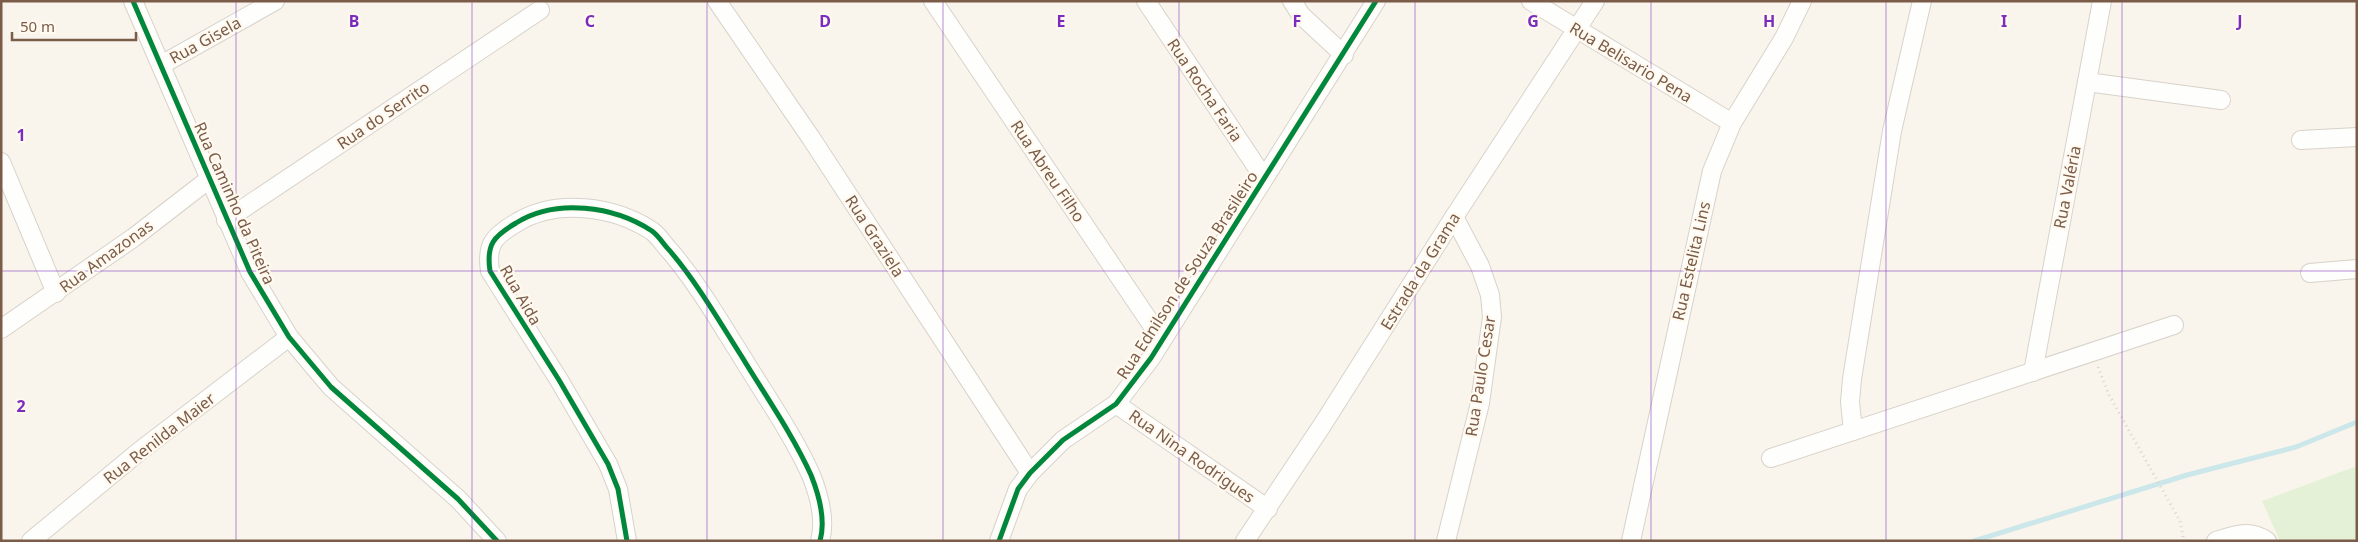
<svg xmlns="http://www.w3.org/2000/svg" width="2358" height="542" font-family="'Noto Sans',sans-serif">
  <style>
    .green { fill: #e4f1d6 }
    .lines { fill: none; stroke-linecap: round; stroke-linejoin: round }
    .stream { stroke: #cce7ea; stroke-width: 5 }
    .minor-casing { stroke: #d8d2ca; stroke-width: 20 }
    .path { stroke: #dbd4ce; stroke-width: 3; stroke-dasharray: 1 4; stroke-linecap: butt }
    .minor { stroke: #fefefc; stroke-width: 18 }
    .cycleway-casing { stroke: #fff9ef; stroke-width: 8 }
    .cycleway { stroke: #00873e; stroke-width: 5 }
    .grid { fill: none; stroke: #7b2cbf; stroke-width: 1; stroke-opacity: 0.55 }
    .labels { text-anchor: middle; stroke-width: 4.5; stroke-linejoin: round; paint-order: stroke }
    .street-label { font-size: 16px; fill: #7a5c49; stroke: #fff9ef }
    .grid-label { font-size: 16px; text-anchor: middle; font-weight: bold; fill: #7b2cbf; stroke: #fff9ef; stroke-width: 4.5; stroke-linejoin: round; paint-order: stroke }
  </style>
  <rect width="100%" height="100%" fill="#f9f5ec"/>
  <polygon class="green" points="2357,466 2357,541 2280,541 2262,501"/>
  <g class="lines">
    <polyline class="stream" points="1974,541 2187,475 2296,447 2357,422"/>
    <defs>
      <g id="minor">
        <polyline points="133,1 250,272 289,337 331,387 458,499 497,541"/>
        <polyline points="717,1 811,138 1030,473"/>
        <polyline points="933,1 1162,340"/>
        <polyline points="1146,1 1264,178"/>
        <polyline points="1292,1 1301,15 1344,55"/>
        <polyline points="1531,1 1732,123"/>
        <polyline points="161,65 275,1"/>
        <polyline points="2087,82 2221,100"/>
        <polyline points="2301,140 2357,137"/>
        <polyline points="1,162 56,293"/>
        <polyline points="226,220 540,10"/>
        <polyline points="2310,273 2357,269"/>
        <polyline points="1,329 133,238 208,180"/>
        <polyline points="2033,372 2102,1"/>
        <polyline points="1116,404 1268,509"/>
        <polyline points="1853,431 1850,402 1852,379 1892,131 1922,1"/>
        <polyline points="1771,458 2174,325"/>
        <polyline points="31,541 141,450 289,337"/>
        <path d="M 627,541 L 618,489 L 608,464 L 559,380 L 490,271 C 486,244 494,236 516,223 C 556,198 614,206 652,231 C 659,236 664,245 670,251 C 698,284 719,321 742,357 C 765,395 793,435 811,475 C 819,495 826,520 820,541"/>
        <polyline points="999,541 1018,489 1030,473 1063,440 1116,404 1151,358 1376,1"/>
        <polyline points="1245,541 1323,424 1454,217 1595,1"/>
        <polyline points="1446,541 1480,403 1492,317 1490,295 1480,266 1454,217"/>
        <polyline points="1631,541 1712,171 1732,123 1784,38 1802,1"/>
        <path d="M 2216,541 C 2234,535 2250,529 2267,541"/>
      </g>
    </defs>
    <use href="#minor" class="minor-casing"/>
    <polyline class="path" points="2098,367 2109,395 2180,521 2184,541"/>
    <use href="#minor" class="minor"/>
    <defs>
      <g id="cycleway">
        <polyline points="133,1 250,272 289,337 331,387 458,499 497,541"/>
        <path d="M 627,541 L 618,489 L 608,464 L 559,380 L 490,271 C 486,244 494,236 516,223 C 556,198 614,206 652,231 C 659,236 664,245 670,251 C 698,284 719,321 742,357 C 765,395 793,435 811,475 C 819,495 826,520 820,541"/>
        <polyline points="999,541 1018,489 1030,473 1063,440 1116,404 1151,358 1376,1"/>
      </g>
    </defs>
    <use href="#cycleway" class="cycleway-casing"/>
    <use href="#cycleway" class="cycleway"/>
  </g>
  <path class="grid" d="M 236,1 L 236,541M 472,1 L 472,541M 707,1 L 707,541M 943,1 L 943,541M 1179,1 L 1179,541M 1415,1 L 1415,541M 1651,1 L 1651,541M 1886,1 L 1886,541M 2122,1 L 2122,541M 1,271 L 2357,271"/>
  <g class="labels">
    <g class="street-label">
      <text transform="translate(205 40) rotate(-29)" y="6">Rua Gisela</text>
      <text transform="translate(1631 62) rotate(31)" y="6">Rua Belisario Pena</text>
      <text transform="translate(1205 90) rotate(56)" y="6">Rua Rocha Faria</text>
      <text transform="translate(383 115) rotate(-34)" y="6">Rua do Serrito</text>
      <text transform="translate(1048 171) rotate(56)" y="6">Rua Abreu Filho</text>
      <text transform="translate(2067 187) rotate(-79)" y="6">Rua Valéria</text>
      <text transform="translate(235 203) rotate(66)" y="6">Rua Caminho da Piteira</text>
      <text transform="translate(875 236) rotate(57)" y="6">Rua Graziela</text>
      <text transform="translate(106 256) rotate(-36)" y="6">Rua Amazonas</text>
      <text transform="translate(1691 261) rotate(-77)" y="6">Rua Estelita Lins</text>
      <text transform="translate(1420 271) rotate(-58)" y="6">Estrada da Grama</text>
      <text transform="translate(1187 275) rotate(-57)" y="6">Rua Ednilson de Souza Brasileiro</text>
      <text transform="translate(521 295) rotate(60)" y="6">Rua Aida</text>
      <text transform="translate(1480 376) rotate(-81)" y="6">Rua Paulo Cesar</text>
      <text transform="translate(159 438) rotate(-38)" y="6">Rua Renilda Maier</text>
      <text transform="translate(1192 456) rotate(35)" y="6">Rua Nina Rodrigues</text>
    </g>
  </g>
  <g class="grid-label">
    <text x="354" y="27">B</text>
    <text x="590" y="27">C</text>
    <text x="825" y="27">D</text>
    <text x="1061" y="27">E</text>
    <text x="1297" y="27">F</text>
    <text x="1533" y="27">G</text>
    <text x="1769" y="27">H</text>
    <text x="2004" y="27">I</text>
    <text x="2240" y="27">J</text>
    <text x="21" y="141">1</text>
    <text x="21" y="412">2</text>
  </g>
  <rect width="2358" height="542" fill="none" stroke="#7a5c49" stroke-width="5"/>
  <path d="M12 32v8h124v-8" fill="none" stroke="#7a5c49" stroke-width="2.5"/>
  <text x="20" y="32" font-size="15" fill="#7a5c49" stroke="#fff9ef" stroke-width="4" paint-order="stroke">50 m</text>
</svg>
